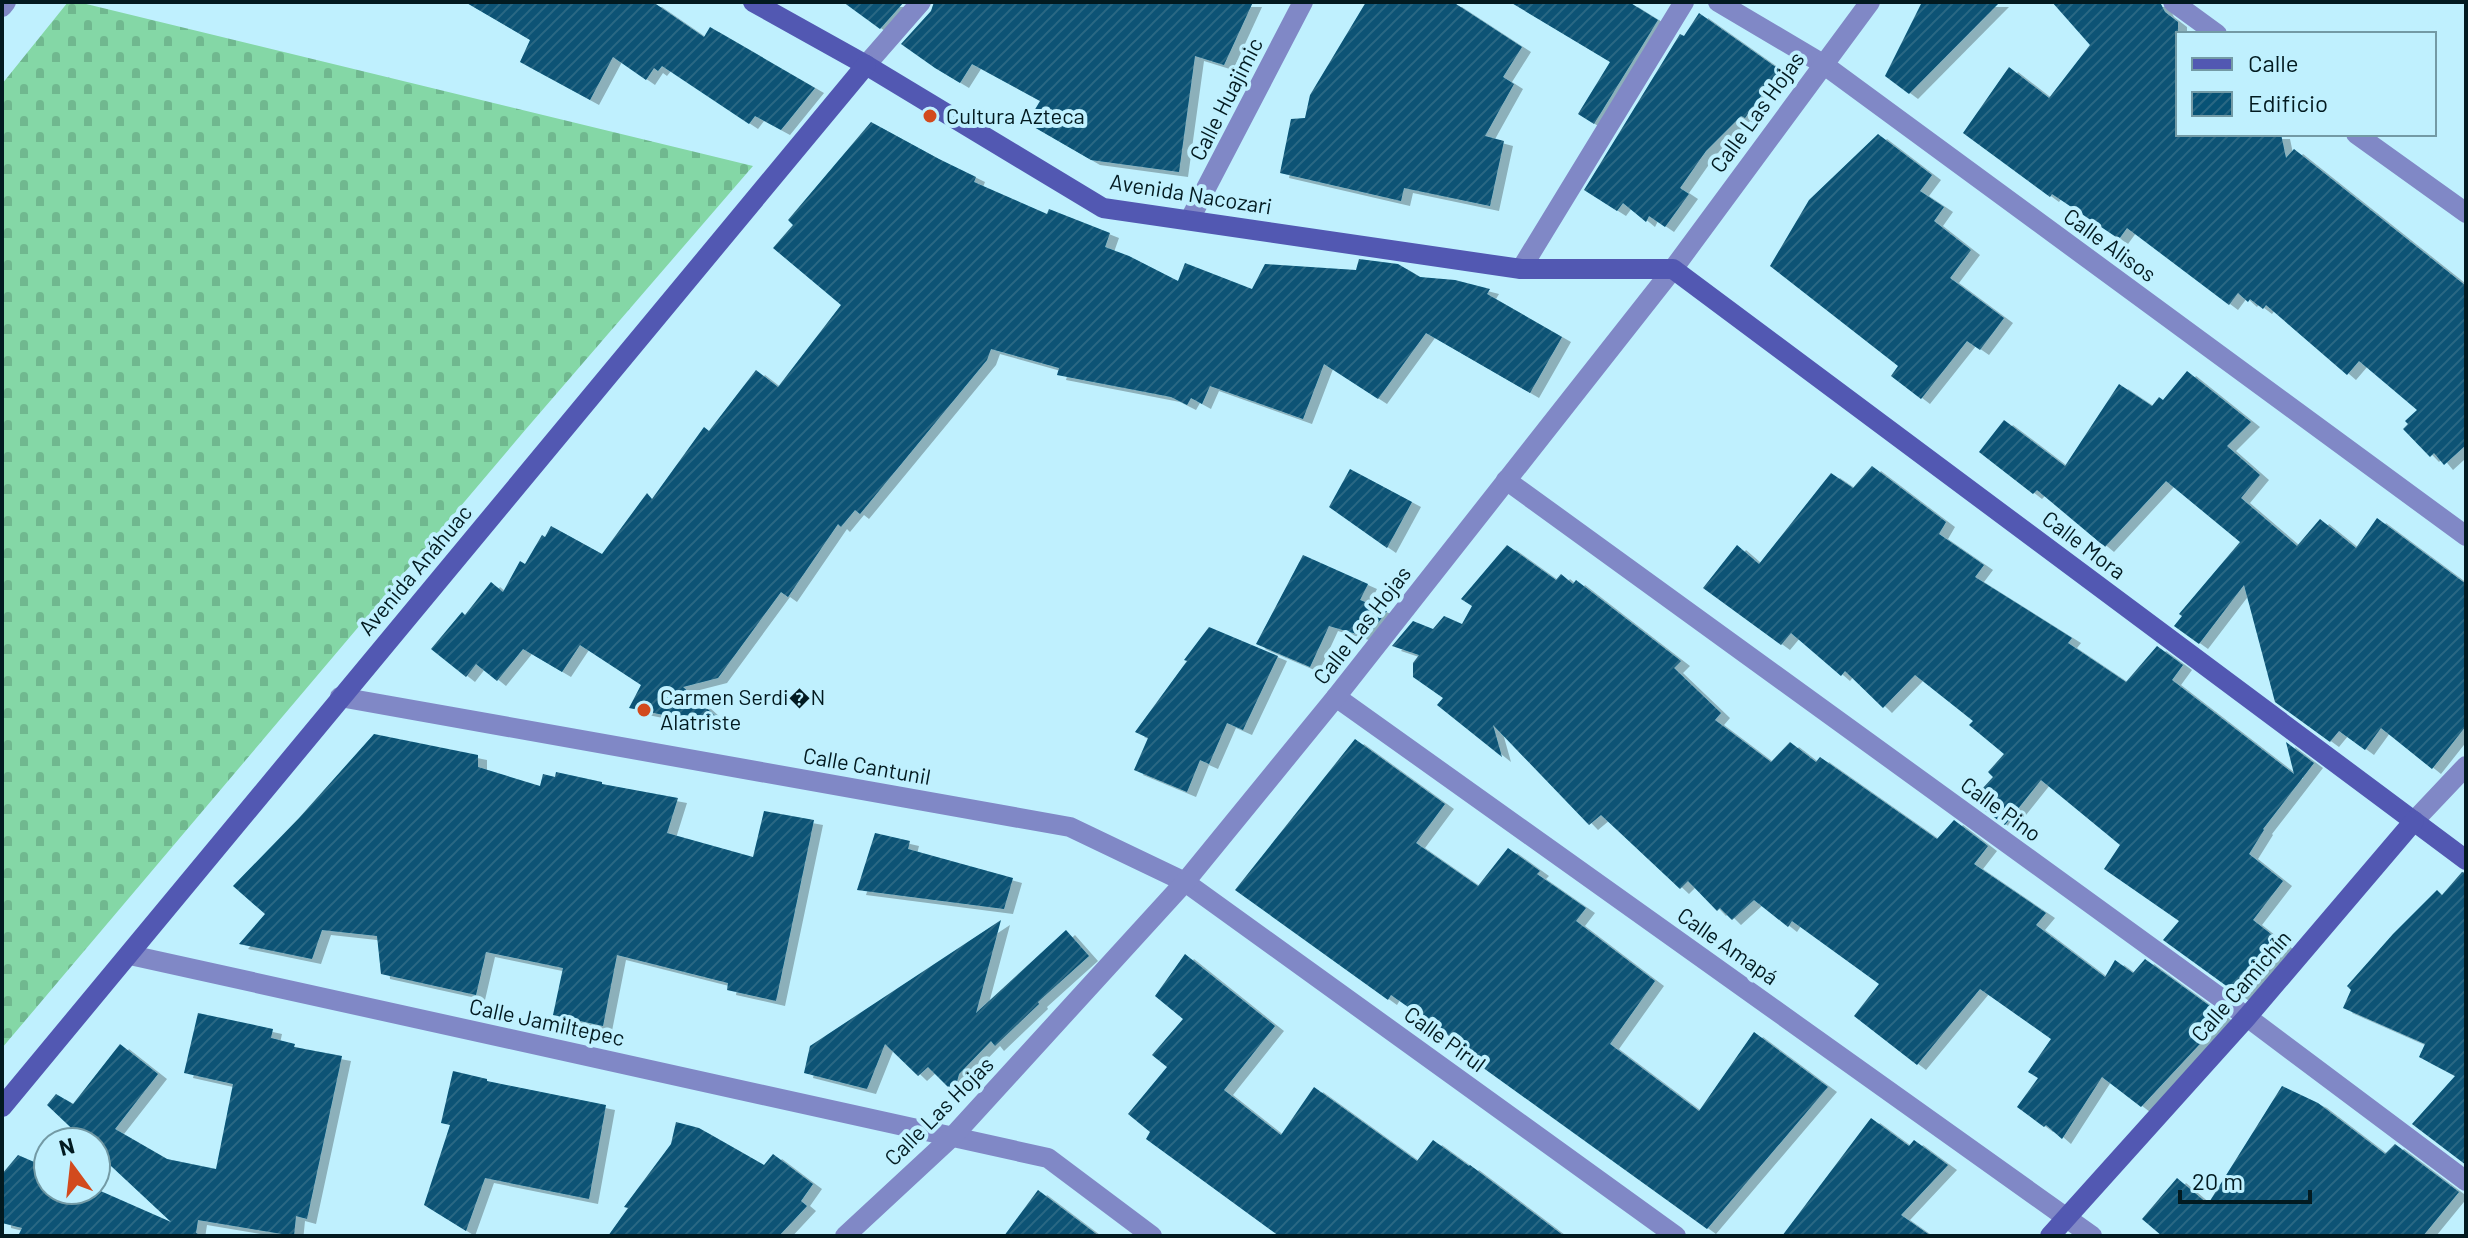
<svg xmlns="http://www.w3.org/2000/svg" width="2468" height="1238" font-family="Barlow,sans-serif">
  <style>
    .cemetery { fill: url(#cemetery-stones) }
    .building { fill: url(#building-hatch); filter: url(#shadow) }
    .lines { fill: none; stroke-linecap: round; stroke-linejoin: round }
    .street { stroke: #8088c6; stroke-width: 20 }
    .secondary { stroke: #5258b2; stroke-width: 20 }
    .poi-dot { fill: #d24a1d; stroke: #bff0fe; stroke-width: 3 }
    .labels { text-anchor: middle; stroke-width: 8; stroke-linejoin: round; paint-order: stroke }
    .street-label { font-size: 22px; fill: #021a20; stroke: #bff0fe }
    .poi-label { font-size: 22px; fill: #021a20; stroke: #bff0fe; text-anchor: start }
  </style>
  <defs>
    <pattern id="cemetery-stones" width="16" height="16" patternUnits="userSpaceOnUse" patternTransform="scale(2)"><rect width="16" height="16" fill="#84d7a6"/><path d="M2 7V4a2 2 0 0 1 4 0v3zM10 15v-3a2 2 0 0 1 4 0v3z" fill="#70b88f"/></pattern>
    <pattern id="building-hatch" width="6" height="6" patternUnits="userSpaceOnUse" patternTransform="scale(2)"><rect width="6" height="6" fill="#075275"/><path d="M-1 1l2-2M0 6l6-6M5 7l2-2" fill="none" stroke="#296783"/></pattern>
    <filter id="shadow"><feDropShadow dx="9" dy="5" stdDeviation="0" flood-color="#0004"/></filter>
  </defs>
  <rect width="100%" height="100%" fill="#bff0fe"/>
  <polygon class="cemetery" points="68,2 78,2 753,166 526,429 2,1048 2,84"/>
  <g class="building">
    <polygon points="465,2 653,2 704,37 710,27 815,88 781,130 755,116 749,124 662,66 658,71 654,68 646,80 613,57 590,100 520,62 530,40"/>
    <polygon points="843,2 904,2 880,29"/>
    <polygon points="934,2 1253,2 1224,65 1195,56 1179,172 1091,160 1027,123 1040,101 972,64 960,83 935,68 901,44 931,11"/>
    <polygon points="1366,2 1453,2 1522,47 1503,77 1514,84 1485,136 1504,141 1490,206 1404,188 1401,201 1280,173 1291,119 1305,118 1310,95"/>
    <polygon points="1510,2 1629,2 1658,20 1594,124 1578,114 1610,62"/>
    <polygon points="1922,2 2000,2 1909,94 1885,76"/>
    <polygon points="2052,2 2160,2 2165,12 2178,22 2178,134 2281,134 2286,158 2294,149 2466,286 2466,445 2444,465 2434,453 2430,457 2403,429 2408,424 2405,421 2417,410 2359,361 2347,375 2266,305 2263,309 2250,299 2248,302 2238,293 2229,305 2127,228 2119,239 2052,194 2050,197 1963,133 2009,67 2049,98 2090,45"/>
    <polygon points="1699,13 1780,70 1745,118 1741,116 1706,151 1680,188 1689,194 1665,227 1649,216 1646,222 1623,203 1617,211 1584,190 1680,34 1684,36"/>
    <polygon points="871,122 939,159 976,177 974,182 1047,214 1049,209 1110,233 1105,247 1129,256 1178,281 1185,263 1252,289 1265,264 1356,270 1359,259 1398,264 1420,277 1455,280 1490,289 1487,294 1562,337 1530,393 1426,333 1378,399 1324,364 1303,419 1210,386 1202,404 1191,398 1187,405 1171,397 1057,375 1059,368 991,349 987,360 860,514 855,510 841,527 838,524 788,597 781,592 718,678 683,687 729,728 629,708 641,685 580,645 562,672 523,649 497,681 476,664 466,677 431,649 462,612 465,615 491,582 503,592 520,561 525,564 542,535 545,537 551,526 602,554 647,493 652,499 704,427 709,431 756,370 778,387 841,305 773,248 793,225 788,220"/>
    <polygon points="1878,134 1932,175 1920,191 1944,207 1934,221 1971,250 1950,278 2004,318 1980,350 1967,341 1921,399 1891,376 1898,366 1770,266 1809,200"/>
    <polygon points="2187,371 2251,422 2227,446 2260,475 2241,498 2297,546 2320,519 2356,548 2377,518 2466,584 2466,726 2432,769 2381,728 2365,750 2339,731 2330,742 2275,702 2244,585 2199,644 2174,626 2182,616 2179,614 2240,542 2166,481 2105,547 2037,490 2033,494 1979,452 2004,420 2065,466 2119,384 2152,406 2159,397 2163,400"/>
    <polygon points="1872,466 1946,522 1939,534 1984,565 1975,577 2072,638 2068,643 2126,682 2157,646 2183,665 2172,680 2294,774 2286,742 2314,763 2263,829 2264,830 2249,854 2283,881 2253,920 2289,948 2243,998 2163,940 2179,921 2104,869 2120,845 2041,780 2005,825 1971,801 1993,777 1988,772 2004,754 1969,725 1973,721 1915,675 1883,708 1845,671 1841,676 1791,633 1781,645 1703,588 1737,545 1759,564 1831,473 1853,488"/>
    <polygon points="1350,469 1412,502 1387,548 1329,507"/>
    <polygon points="1507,545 1556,580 1561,574 1573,584 1576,580 1681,661 1674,668 1721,713 1715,720 1771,762 1790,742 1816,762 1820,757 1937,839 1954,820 1988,846 1974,864 2046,913 2036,925 2105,977 2115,960 2133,973 2145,959 2225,1017 2141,1107 2102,1077 2062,1139 2046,1125 2044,1127 2017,1107 2038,1078 2028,1072 2051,1039 1980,989 1917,1065 1854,1016 1879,984 1792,921 1788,927 1754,900 1732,920 1720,908 1717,911 1688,881 1680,889 1601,815 1589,825 1493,725 1502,757 1437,705 1443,698 1413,677 1413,663 1419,655 1392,646 1413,621 1433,629 1444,616 1462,624 1472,606 1461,599"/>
    <polygon points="1303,555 1368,584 1360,600 1387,611 1367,637 1329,626 1310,667 1256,644"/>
    <polygon points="1209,627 1278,656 1243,730 1227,723 1209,764 1200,760 1187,792 1134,770 1148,738 1135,732 1187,661 1184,660"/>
    <polygon points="374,734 478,755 478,767 540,786 543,774 555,777 556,772 602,782 602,784 678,798 667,833 753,857 764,811 814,820 776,1001 727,990 728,983 617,955 603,1026 553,1015 563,968 486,952 476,995 381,974 377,936 322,930 312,959 239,944 265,914 233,886 299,818"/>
    <polygon points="1355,739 1445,804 1416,843 1478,886 1508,848 1540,871 1537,874 1586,908 1576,921 1655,981 1610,1044 1699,1111 1754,1032 1828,1087 1707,1229 1482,1067 1486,1062 1391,995 1388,1000 1235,890"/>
    <polygon points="875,833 910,841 908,849 1013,878 1004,909 857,890"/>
    <polygon points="2462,872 2466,873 2466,1165 2412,1124 2455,1076 2419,1057 2425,1044 2343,1008 2351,990 2347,986 2393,934 2437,890 2442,895"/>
    <polygon points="1001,920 976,1013 1066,930 1089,956 1038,1002 1039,1004 995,1046 991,1041 959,1074 954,1093 928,1067 918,1076 885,1044 867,1089 804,1073 810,1046"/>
    <polygon points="1185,954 1275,1026 1224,1090 1281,1135 1314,1087 1417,1161 1433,1140 1469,1166 1470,1165 1564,1236 1279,1236 1146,1139 1150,1132 1128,1114 1167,1067 1152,1055 1183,1019 1155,996"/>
    <polygon points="198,1013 273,1029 271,1038 295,1044 294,1047 342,1056 307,1219 296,1216 294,1236 198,1220 196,1233 202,1236 18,1236 22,1228 2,1223 2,1174 18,1155 48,1168 48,1190 96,1189 171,1222 96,1152 96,1142 86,1142 47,1105 56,1094 73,1104 120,1044 158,1074 115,1129 167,1159 216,1169 233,1084 184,1073"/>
    <polygon points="453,1071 487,1079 487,1081 606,1105 589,1199 485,1178 466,1231 424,1205 450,1125 441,1123"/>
    <polygon points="2282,1086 2318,1103 2385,1154 2395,1144 2459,1192 2423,1236 2162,1236 2142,1219 2177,1178 2208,1204"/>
    <polygon points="1871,1118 1909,1146 1914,1140 1948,1165 1901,1215 1931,1236 1782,1236"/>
    <polygon points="676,1122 699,1128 764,1165 773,1154 813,1184 801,1201 807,1206 779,1236 608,1236 628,1208 624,1207 671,1144"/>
    <polygon points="1038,1190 1099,1236 1004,1236"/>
  </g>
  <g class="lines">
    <g class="street">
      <polyline points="1718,2 1823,64 2466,536"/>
      <polyline points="2173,2 2217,34"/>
      <polyline points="2,7 6,2"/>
      <polyline points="866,65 921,2"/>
      <polyline points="2356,134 2466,213"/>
      <polyline points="1190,219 1303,2"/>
      <polyline points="1521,269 1684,2"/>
      <polyline points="1506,480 2247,1017 2466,1181"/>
      <polyline points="340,697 1070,827 1185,882 1676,1236"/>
      <polyline points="1336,697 2092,1236"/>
      <polyline points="2414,821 2466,766"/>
      <polyline points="130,955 1048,1158 1152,1236"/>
      <polyline points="845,1236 954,1135 1185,882 1336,697 1673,269 1870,2"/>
    </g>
    <g class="secondary">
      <polyline points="753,2 866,65 1103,208 1521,269 1673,269 2466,860"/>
      <polyline points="2,1107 866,65"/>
      <polyline points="2050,1236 2247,1017 2414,821"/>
    </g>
  </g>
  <g class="poi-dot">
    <circle cx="930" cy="116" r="8"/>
    <circle cx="644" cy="710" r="8"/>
  </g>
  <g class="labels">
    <g class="street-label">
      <text transform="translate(1226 99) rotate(-63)" y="8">Calle Huajimic</text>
      <text transform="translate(1757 112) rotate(-54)" y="8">Calle Las Hojas</text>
      <text transform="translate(1191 194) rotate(9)" y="8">Avenida Nacozari</text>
      <text transform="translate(2110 245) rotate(36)" y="8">Calle Alisos</text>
      <text transform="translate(2084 545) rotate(37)" y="8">Calle Mora</text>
      <text transform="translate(415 570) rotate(-50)" y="8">Avenida Anáhuac</text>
      <text transform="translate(1362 625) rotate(-52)" y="8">Calle Las Hojas</text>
      <text transform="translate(867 766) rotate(10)" y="8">Calle Cantunil</text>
      <text transform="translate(2001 809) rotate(36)" y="8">Calle Pino</text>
      <text transform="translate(1728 946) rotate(35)" y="8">Calle Amapá</text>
      <text transform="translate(2241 986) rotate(-49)" y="8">Calle Camichín</text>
      <text transform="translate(547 1022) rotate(12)" y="8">Calle Jamiltepec</text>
      <text transform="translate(1445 1039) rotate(36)" y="8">Calle Pirul</text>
      <text transform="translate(939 1111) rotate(-45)" y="8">Calle Las Hojas</text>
    </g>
    <g class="poi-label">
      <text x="946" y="124">Cultura Azteca</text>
      <text x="660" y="705">Carmen Serdi�N<tspan x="660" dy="25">Alatriste</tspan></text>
    </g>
  </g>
  <rect width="2468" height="1238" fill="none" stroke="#021a20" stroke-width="8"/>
  <rect x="2176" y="32" width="260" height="104" fill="#bff0fe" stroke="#739aa5" stroke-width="2"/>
  <rect x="2192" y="58" width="40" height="12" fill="#5258b2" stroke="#739aa5" stroke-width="2"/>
  <text x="2248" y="72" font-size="24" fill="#021a20">Calle</text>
  <rect x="2192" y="92" width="40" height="24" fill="url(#building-hatch)" stroke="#739aa5" stroke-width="2"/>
  <text x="2248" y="112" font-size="24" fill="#021a20">Edificio</text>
  <g transform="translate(72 1166) rotate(345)"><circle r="38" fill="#bff0fe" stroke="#739aa5" stroke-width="2"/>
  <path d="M0-6L14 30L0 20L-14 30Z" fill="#d24a1d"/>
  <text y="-12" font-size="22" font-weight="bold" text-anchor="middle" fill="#021a20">N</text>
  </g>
  <path d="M2180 1190v12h130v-12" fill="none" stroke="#021a20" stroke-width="4"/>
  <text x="2192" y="1190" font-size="24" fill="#021a20" stroke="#bff0fe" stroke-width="6" paint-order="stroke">20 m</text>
</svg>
